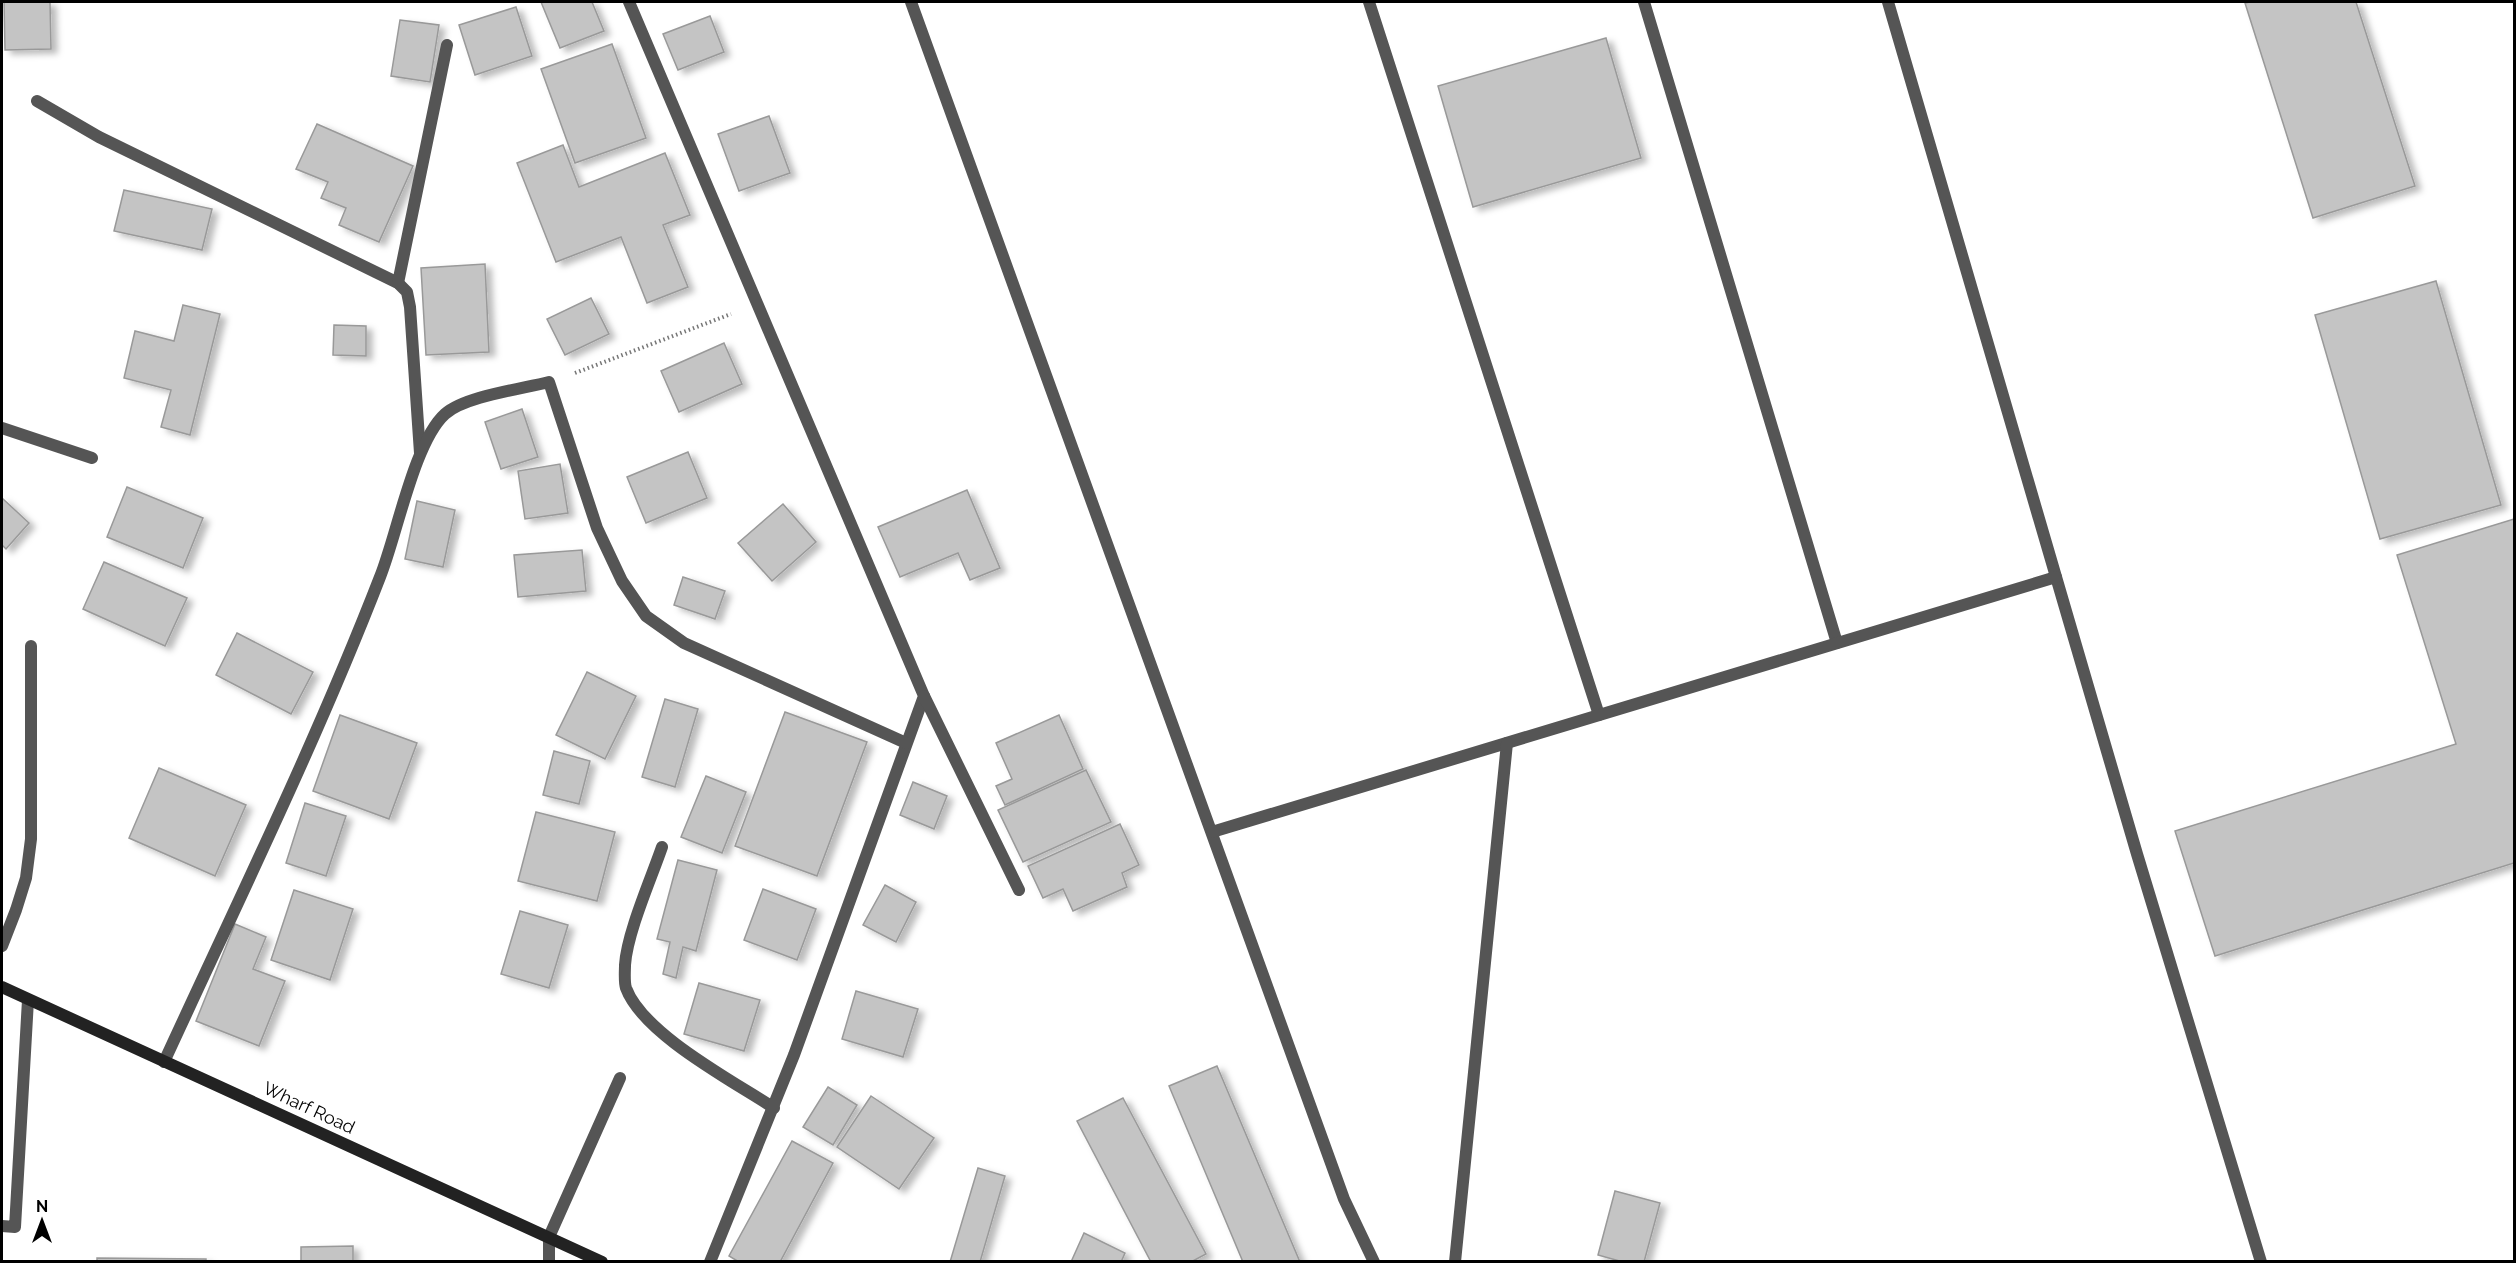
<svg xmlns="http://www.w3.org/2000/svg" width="2516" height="1263" font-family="Raleway,sans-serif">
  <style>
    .building { fill: #c4c4c4; stroke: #999; stroke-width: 1.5; filter: url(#shadow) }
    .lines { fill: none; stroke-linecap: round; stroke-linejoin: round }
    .path { stroke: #777; stroke-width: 4; stroke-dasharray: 1.5 3; stroke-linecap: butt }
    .lane { stroke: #555; stroke-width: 12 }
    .street { stroke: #555; stroke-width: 12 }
    .secondary { stroke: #222; stroke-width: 12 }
    .labels { text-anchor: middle; stroke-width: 4.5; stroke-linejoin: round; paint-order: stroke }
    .street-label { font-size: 18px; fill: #000; stroke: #fff }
  </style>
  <defs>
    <filter id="shadow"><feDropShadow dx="6" dy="4" stdDeviation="3" flood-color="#0004"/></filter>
  </defs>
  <rect width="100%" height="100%" fill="#fff"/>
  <g class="building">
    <polygon points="4,2 50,2 51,49 5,50"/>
    <polygon points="541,2 592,2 604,31 560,48"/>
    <polygon points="2250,2 2356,2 2415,186 2313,218 2245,3"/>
    <polygon points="516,7 532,56 475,75 459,25"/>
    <polygon points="710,16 724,52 678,70 663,34"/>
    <polygon points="400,20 439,25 430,82 391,76"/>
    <polygon points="1606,38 1641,158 1473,207 1438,86"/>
    <polygon points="612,44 646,138 575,163 541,69"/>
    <polygon points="769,116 790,173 739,191 718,134"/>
    <polygon points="317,124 413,166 379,242 339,225 346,208 321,198 328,182 296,169"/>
    <polygon points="563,145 579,187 665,153 690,215 663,225 688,287 647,303 621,237 556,262 517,163"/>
    <polygon points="124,190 212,209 202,250 114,231"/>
    <polygon points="485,264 489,352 426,355 421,268"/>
    <polygon points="2436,281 2501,505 2380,539 2315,315"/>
    <polygon points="591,298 609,334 565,355 547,319"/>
    <polygon points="183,305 220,314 190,435 161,427 171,390 124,378 135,331 174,341"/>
    <polygon points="334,325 366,326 366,356 333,355"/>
    <polygon points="724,343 742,384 679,412 661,371"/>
    <polygon points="522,409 538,457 501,469 485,422"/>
    <polygon points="688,452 707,498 646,523 627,477"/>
    <polygon points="560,464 568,513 525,519 518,471"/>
    <polygon points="127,487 203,518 183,568 107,537"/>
    <polygon points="967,490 1000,568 970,580 958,553 900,577 878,527"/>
    <polygon points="2,498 29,523 6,549 2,545"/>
    <polygon points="417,501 455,510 443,567 405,559"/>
    <polygon points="783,504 816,542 772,581 738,543"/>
    <polygon points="2514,519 2514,863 2215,956 2175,831 2456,744 2397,555"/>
    <polygon points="582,550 586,591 518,597 514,555"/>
    <polygon points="104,562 187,598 165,646 83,609"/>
    <polygon points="683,577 725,591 715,619 674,605"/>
    <polygon points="237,633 313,672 291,714 216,675"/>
    <polygon points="587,672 636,696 605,759 556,735"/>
    <polygon points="665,699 698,709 675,787 642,777"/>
    <polygon points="785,712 867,742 817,876 735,846"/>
    <polygon points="340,715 417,743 389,819 313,791"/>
    <polygon points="1059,715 1083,769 1005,805 996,786 1012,779 996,743"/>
    <polygon points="554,751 590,761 579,804 543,795"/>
    <polygon points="159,768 246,805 215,876 129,838"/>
    <polygon points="1086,770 1111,822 1023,862 998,810"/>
    <polygon points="706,776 746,792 722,853 681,837"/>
    <polygon points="913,782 947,796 934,829 900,815"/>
    <polygon points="305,803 346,816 326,876 286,863"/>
    <polygon points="536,812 615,832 597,901 518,881"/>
    <polygon points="1120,824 1139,865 1122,873 1127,887 1073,911 1063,889 1043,898 1028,866"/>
    <polygon points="678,860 717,870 696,951 683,947 676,978 663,974 670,942 657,939"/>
    <polygon points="885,885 916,902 896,942 863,925"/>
    <polygon points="763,889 816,909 797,960 744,940"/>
    <polygon points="294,890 353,909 330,980 271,960"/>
    <polygon points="520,911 568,925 549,988 501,974"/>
    <polygon points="235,924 266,937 253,969 285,981 259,1046 196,1021"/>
    <polygon points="699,983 760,1000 744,1051 684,1034"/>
    <polygon points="856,991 918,1009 903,1057 842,1039"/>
    <polygon points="1217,1066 1300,1262 1243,1262 1169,1086"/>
    <polygon points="828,1087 857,1105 833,1145 803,1127"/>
    <polygon points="871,1096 934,1138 899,1189 837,1147"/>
    <polygon points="1123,1098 1206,1254 1191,1262 1151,1262 1077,1121"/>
    <polygon points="792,1141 833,1163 780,1262 739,1262 729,1256"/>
    <polygon points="978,1168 1005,1176 980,1262 950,1262"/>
    <polygon points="1615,1191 1660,1203 1644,1262 1623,1262 1598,1255"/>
    <polygon points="1084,1233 1125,1253 1121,1262 1071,1262"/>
    <polygon points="353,1246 353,1262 301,1262 301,1247"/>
    <polygon points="97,1258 206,1259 206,1262 97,1262"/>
  </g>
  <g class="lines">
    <polyline class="path" points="575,373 731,314"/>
    <g class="lane">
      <polyline points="911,2 1344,1199 1374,1262"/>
      <polyline points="1369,2 1599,715"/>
      <polyline points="1644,2 1837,643"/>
      <polyline points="1888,2 2137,854 2261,1262"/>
      <polyline points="1212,832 2056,577"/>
      <path d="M 662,847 C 651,879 627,933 625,965 C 625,971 624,982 626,988 C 643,1034 733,1081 774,1108"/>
      <polyline points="2,946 16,910 26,878 31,839 31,646"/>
      <polyline points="2,1226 15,1227 28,1000"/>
      <polyline points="549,1262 549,1237 620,1078"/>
      <polyline points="1455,1262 1507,743"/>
    </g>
    <g class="street">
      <polyline points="629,2 924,696 794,1055 710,1262"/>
      <polyline points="37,101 99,137 398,283 407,292 410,307 420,453"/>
      <polyline points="398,283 447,45"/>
      <polyline points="2,428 92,458"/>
      <polyline points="924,696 1019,890"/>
      <path d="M 164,1062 C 238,901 316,742 380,577 C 397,535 414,442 445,414 C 465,396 522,389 549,382 L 597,528 L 622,581 L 646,616 L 684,643 L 906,743"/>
    </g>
    <polyline class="secondary" points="2,987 602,1262"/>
  </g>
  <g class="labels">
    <g class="street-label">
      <text transform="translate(309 1108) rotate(25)" y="6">Wharf Road</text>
    </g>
  </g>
  <rect width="2516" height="1263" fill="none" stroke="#000000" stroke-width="6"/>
  <g transform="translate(42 1221)" stroke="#ffffff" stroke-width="4.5" paint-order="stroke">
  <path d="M0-4.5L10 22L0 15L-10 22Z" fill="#000000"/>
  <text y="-9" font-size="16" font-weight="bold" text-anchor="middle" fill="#000000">N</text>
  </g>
</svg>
